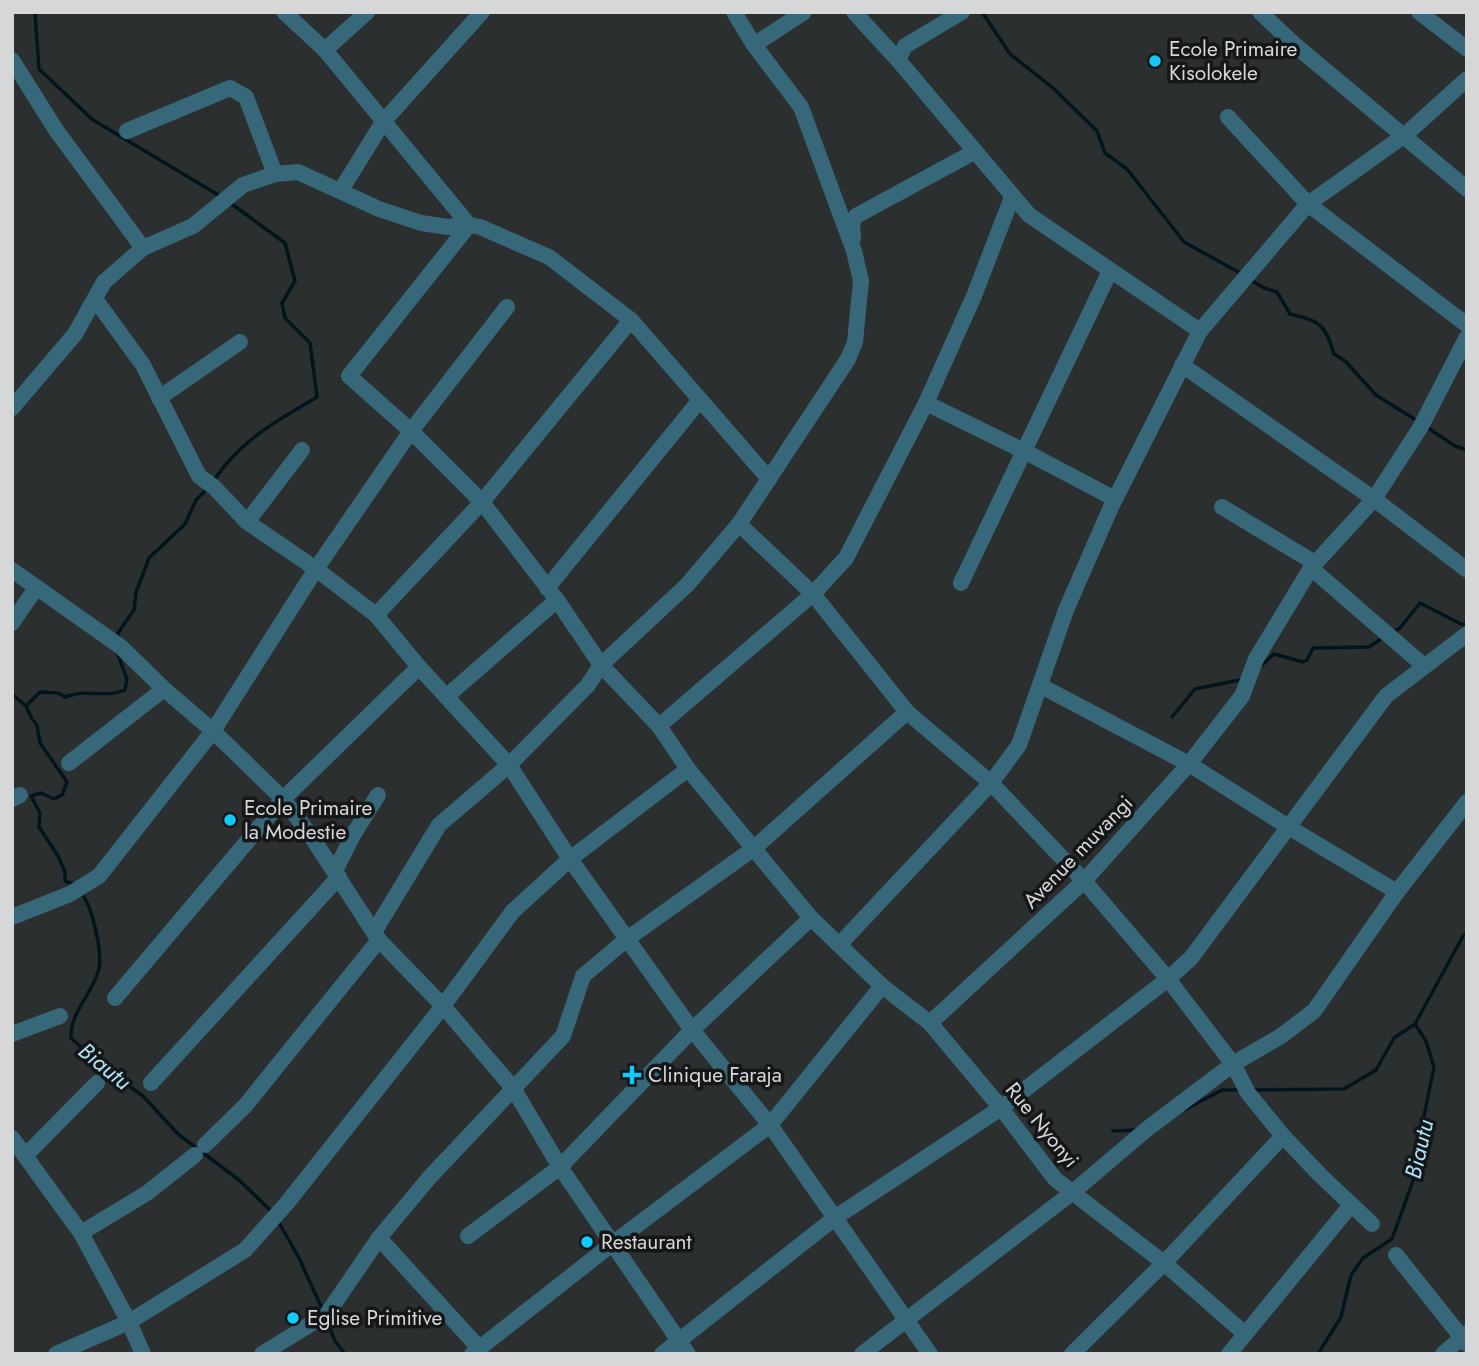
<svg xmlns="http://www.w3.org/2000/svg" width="1479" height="1366" font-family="Jost,sans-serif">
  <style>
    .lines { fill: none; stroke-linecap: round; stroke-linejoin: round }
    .stream { stroke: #03151c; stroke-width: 3.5 }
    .minor { stroke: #376879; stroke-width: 16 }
    .poi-dot { fill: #11cafa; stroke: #151617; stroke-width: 2.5 }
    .labels { text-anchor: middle; stroke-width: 7; stroke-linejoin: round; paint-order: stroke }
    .poi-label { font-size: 21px; fill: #d5d7d8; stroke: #151617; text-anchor: start }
    .street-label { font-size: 21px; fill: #d5d7d8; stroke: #151617 }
    .water-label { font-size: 23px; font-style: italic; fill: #aee3f8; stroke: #151617 }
  </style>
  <rect width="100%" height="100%" fill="#2b2f30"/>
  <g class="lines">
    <g class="stream">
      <polyline points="35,12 39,69 93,120 220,196"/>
      <polyline points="982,12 1010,54 1053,88 1097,131 1105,153 1127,169 1184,242 1242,274"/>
      <path d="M 1251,280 L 1264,288 L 1277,292 L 1290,314 C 1320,321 1325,324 1334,354 L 1345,361 L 1376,395 L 1419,422"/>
      <polyline points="1425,426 1455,446 1467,450"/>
      <path d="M 214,480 C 241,440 276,421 317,397 L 310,343 L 285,318 L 282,303 L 295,281 L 285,243 L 229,202"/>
      <polyline points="1393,632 1400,628 1420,603 1463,625 1467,623"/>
      <polyline points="118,637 118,633 134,610 136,592 149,558 185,524 196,500 207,489"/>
      <polyline points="1261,666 1274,654 1303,662 1307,660 1313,648 1369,647 1384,637"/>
      <polyline points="12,694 26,706 32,719 37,725 40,743 67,782 62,795 54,799 41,793 31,796 40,813 39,827 58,856 65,872 65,881 73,884"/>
      <path d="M 26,706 L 40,692 L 58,693 L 65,697 C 88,688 104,699 125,690 L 127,679 L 117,652"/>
      <polyline points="1172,717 1195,689 1244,679"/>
      <path d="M 81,893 C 92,905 104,956 98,972 C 91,995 70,1013 71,1038 L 104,1068 L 143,1096 L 178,1134 L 239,1180 L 272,1212"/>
      <polyline points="1253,1090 1344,1089 1376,1070 1394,1038 1415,1024"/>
      <polyline points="1184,1110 1222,1090 1242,1090"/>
      <polyline points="1113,1131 1136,1130"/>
      <polyline points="278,1221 299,1258 323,1311"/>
      <polyline points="326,1319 335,1341 345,1354"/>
      <polyline points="1318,1354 1341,1317 1351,1275 1363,1258 1392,1239 1423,1153 1424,1116 1434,1067 1426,1041 1415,1024 1463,936 1467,934"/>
    </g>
    <g class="minor">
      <polyline points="284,12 325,50 469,225"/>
      <polyline points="854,12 898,60 1029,215 1200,331"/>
      <polyline points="1260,12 1296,46 1467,189"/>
      <polyline points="1419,12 1467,49"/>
      <polyline points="754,45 804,12"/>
      <polyline points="325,50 367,12"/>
      <polyline points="12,60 56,130 143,248"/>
      <polyline points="898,60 905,46 962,12"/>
      <polyline points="1228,117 1308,204 1467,325"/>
      <polyline points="127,131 230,88 246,97 275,174"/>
      <polyline points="341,190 383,122 482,12"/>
      <polyline points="469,225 349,376 411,431 482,502 557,600 601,665 659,726 688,769 811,918 882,986 930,1023 1001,1108 1055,1179 1164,1263 1245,1334"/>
      <polyline points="853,238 852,223 856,216 974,152"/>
      <polyline points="95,299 143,365 199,476 214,487 247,522 316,569 376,615 419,667 509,765 570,859 692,1030 770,1125 930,1354"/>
      <polyline points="1182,365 1374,499 1467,570"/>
      <polyline points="159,398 240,342"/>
      <polyline points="926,403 1024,451 1115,499"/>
      <polyline points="12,408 75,334 104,282 143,248 193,226 243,185 275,174 298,172 379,209 421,223 448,227 469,225 480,227 549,257 631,320 769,479"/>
      <polyline points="1222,507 1315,563"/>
      <polyline points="247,522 302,450"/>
      <polyline points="739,524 813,594 907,712 991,783 1084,881 1168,979 1233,1064 1248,1093 1283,1136 1321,1176 1372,1224"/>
      <polyline points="1311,568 1423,665"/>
      <polyline points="12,570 121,647 164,689 213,731 283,799 311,836 379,940 443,1006 513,1088 560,1167 688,1354"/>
      <polyline points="961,583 1110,271"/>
      <polyline points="547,588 700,400"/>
      <polyline points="376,615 482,502 631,320"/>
      <polyline points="12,623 36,588"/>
      <polyline points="1041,686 1189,764 1290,828 1397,892"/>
      <polyline points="447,696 557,600"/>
      <polyline points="659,726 813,594 846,558 926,403 974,296 1012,197"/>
      <polyline points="69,763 164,689"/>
      <polyline points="12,799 20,795"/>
      <polyline points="335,871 353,835 378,795"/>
      <polyline points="12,917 70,894 99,876 213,731 316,569 411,431 507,307"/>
      <polyline points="374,932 439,825 509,765 588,685 601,665 687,585 739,524 848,359 855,342 861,281 854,251 801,107 754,45 734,12"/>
      <polyline points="839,945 991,783 1019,745 1066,610 1111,507 1200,331 1308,204 1405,135 1467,79"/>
      <polyline points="115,998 283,799 419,667"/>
      <polyline points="930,1023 1084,881 1189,764 1242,696 1256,659 1311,568 1374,499 1420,428 1467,337"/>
      <polyline points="12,1034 60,1016"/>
      <polyline points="151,1083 339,877"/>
      <polyline points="12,1138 81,1233 129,1322 143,1354"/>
      <polyline points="205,1145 245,1106 379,940"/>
      <polyline points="26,1155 97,1083"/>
      <polyline points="81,1233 147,1193 195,1155"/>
      <polyline points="468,1236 560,1167 692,1030 811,918"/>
      <polyline points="379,1238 480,1349"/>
      <polyline points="1396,1255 1467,1344"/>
      <polyline points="56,1354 129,1322 245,1250 287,1203 443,1006 513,911 570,859 688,769"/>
      <polyline points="262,1354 327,1314 379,1238 429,1178 563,1036 583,976 627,939 753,849 907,712"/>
      <polyline points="472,1354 612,1244 770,1125 882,986"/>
      <polyline points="662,1354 836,1217 1001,1108 1168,979 1191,958 1386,696 1467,634"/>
      <polyline points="862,1354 1073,1192 1147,1129 1233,1064 1281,1036 1314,1011 1397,892 1467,802"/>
      <polyline points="1072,1354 1164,1263 1283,1136"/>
      <polyline points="1229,1354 1351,1205"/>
      <polyline points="1443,1354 1467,1333"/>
    </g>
  </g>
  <g class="poi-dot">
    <circle cx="1155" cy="61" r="7"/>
    <circle cx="230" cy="820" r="7"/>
    <path d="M628.5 1064.5h7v7h7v7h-7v7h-7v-7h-7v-7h7z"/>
    <circle cx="587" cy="1242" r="7"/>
    <circle cx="293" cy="1318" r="7"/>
  </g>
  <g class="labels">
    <g class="poi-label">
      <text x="1169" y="56">Ecole Primaire<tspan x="1169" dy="24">Kisolokele</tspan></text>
      <text x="244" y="815">Ecole Primaire<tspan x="244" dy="24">la Modestie</tspan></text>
      <text x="648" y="1082">Clinique Faraja</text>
      <text x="601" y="1249">Restaurant</text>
      <text x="307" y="1325">Eglise Primitive</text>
    </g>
    <g class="street-label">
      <text transform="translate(1078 852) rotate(-46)" y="7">Avenue muvangi</text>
      <text transform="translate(1042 1125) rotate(51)" y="7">Rue Nyonyi</text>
    </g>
    <g class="water-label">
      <text transform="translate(105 1066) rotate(39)" y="8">Biautu</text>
      <text transform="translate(1419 1149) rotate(-77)" y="8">Biautu</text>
    </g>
  </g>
  <rect width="1479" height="1366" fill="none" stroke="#d5d7d8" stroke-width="28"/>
</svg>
